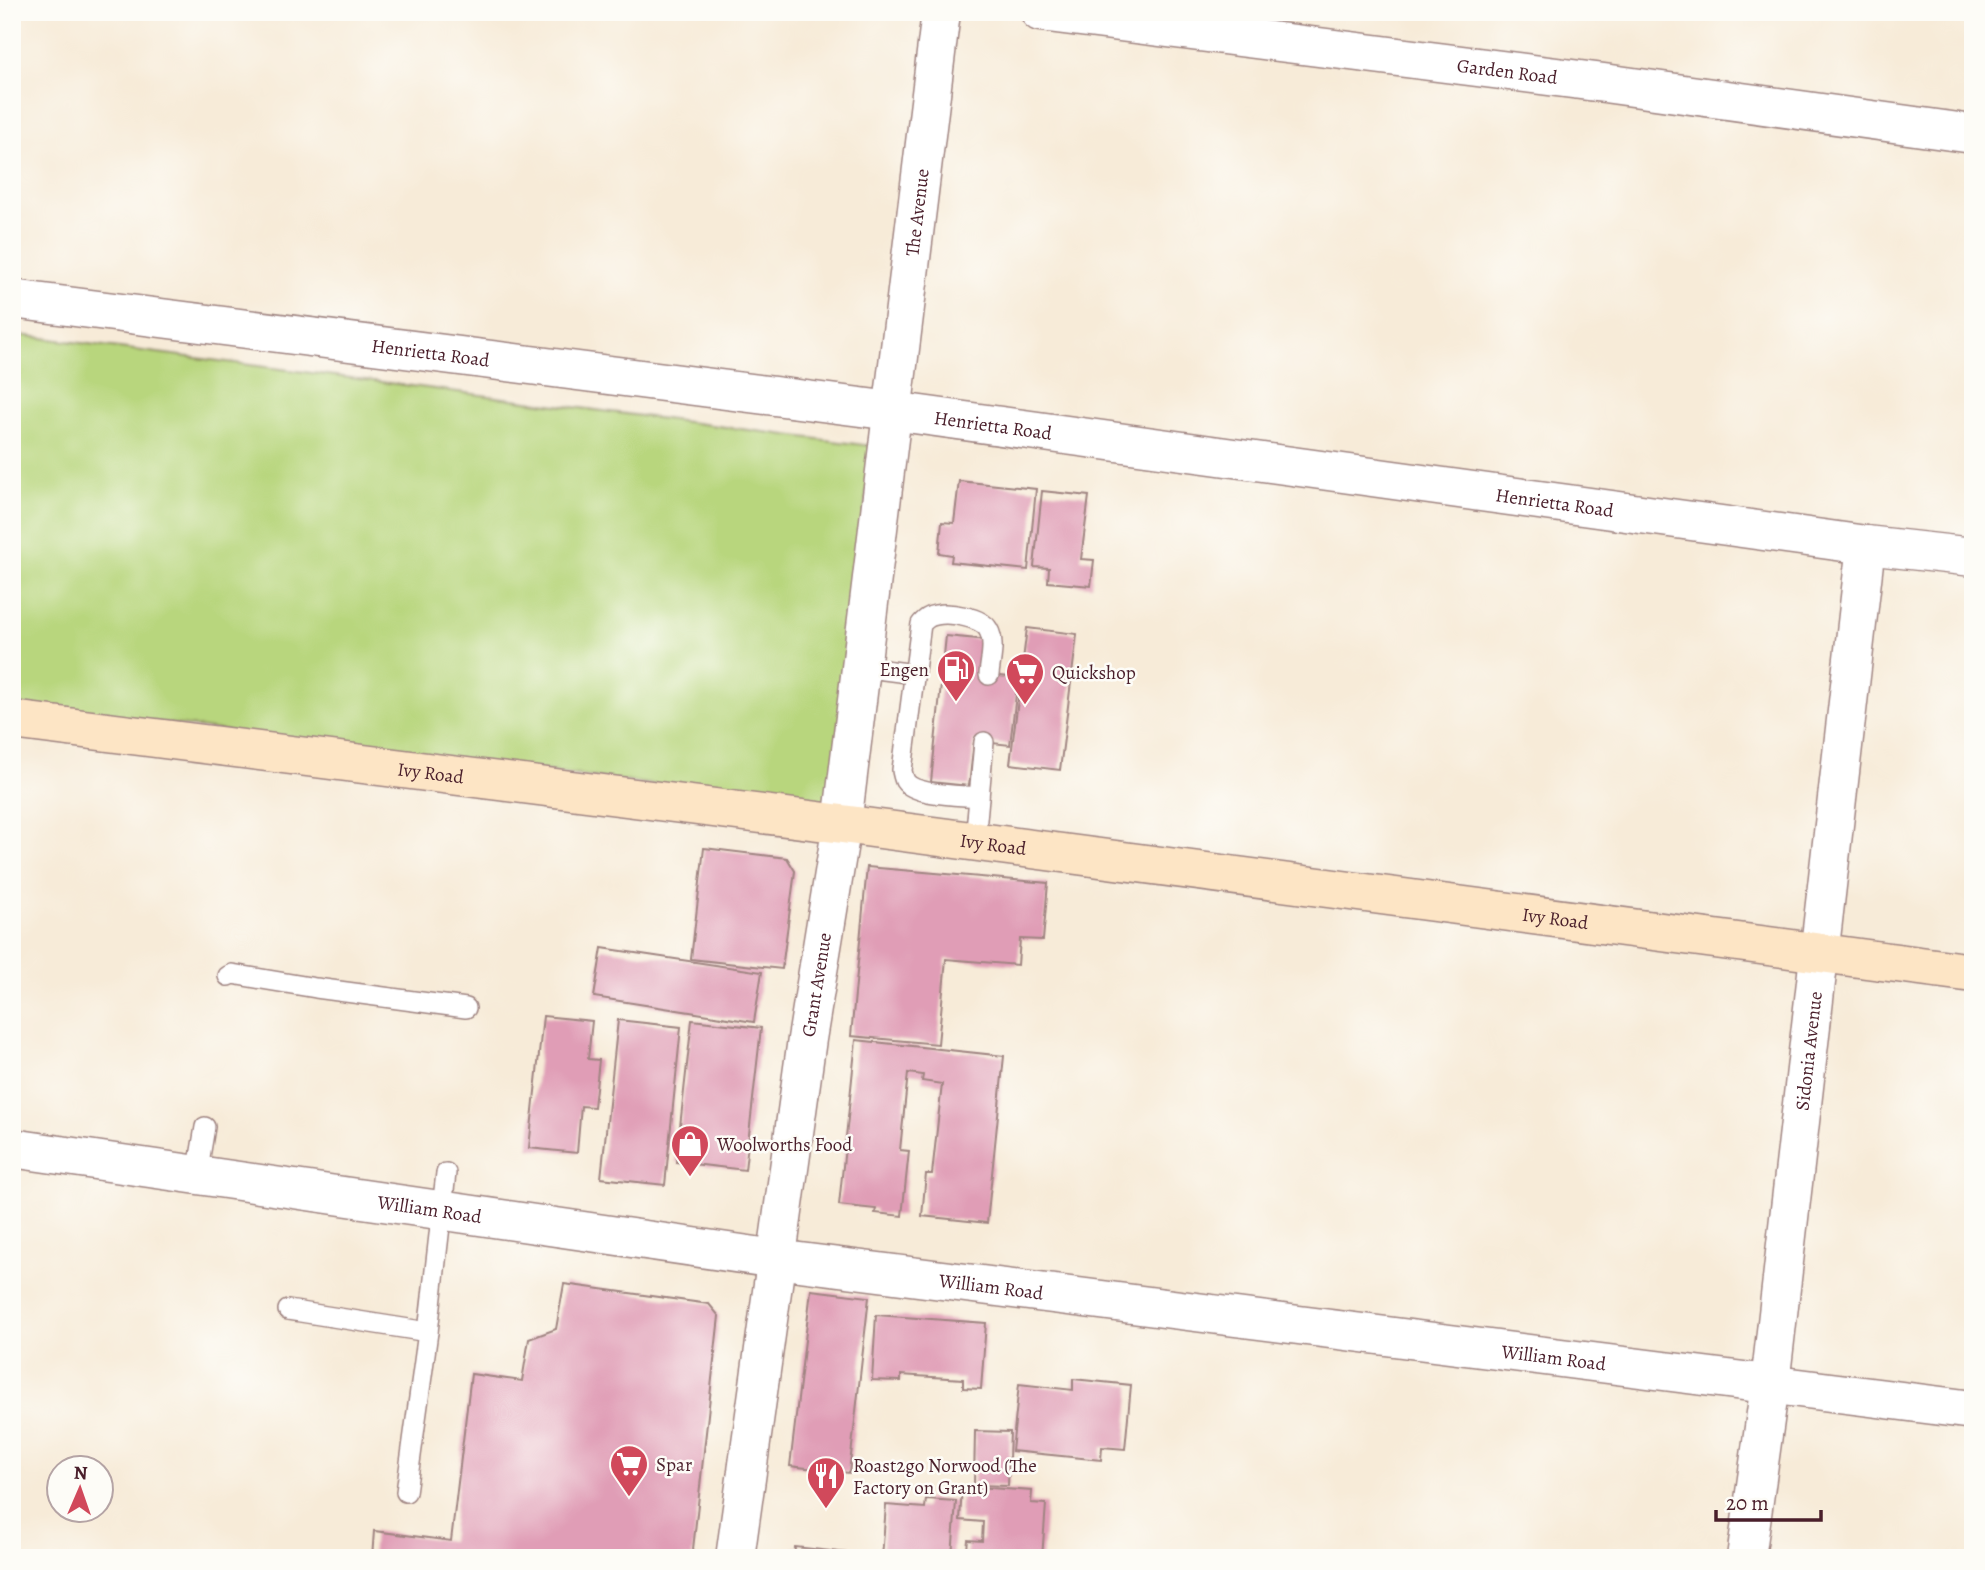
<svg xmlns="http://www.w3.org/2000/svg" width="1985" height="1570" font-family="Alegreya,serif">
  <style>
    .green { fill: #b8d67d; stroke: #817a54; stroke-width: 2 }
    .building { fill: #e09db6 }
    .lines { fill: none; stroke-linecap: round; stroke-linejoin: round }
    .service-casing { stroke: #a08582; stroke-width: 22 }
    .minor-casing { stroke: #a08582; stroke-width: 41 }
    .tertiary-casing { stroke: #a08582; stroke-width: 41 }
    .secondary-casing { stroke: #a08582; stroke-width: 41 }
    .service { stroke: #fff; stroke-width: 19 }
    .minor { stroke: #fff; stroke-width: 38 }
    .tertiary { stroke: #fff; stroke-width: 38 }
    .secondary { stroke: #fde5c5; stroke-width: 38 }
    .labels { text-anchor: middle; stroke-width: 5; stroke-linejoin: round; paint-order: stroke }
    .street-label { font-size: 19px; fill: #4a1f2b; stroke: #fdfcf7 }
    .poi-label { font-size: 19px; fill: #4a1f2b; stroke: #fdfcf7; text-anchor: start }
  </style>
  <rect width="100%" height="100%" fill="#fdfcf7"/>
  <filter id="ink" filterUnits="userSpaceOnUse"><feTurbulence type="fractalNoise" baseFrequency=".0143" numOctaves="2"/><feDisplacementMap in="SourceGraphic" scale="14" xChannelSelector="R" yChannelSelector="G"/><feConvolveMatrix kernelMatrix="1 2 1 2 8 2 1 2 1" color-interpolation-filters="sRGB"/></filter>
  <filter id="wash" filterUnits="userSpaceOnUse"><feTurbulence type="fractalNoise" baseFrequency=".00686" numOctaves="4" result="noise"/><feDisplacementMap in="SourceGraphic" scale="28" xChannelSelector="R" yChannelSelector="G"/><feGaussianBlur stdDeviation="1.57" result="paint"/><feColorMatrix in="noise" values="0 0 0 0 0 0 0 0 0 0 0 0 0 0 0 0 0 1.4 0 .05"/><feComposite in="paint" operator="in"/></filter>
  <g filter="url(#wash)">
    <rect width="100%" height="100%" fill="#f7ebd8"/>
    <polygon class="green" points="12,334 872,446 830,807 12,704"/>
    <g id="blocks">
      <g class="building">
        <polygon points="959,481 1036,489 1028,570 951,562 952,555 939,553 942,522 954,523"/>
        <polygon points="1042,491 1089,496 1081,559 1094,560 1091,586 1048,582 1049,568 1034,567"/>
        <polygon points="1027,628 1077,634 1060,770 1010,764"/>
        <polygon points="946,636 988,640 989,675 1018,678 1010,745 974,741 969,786 931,782"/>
        <polygon points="704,848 787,858 795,871 782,969 691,959"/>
        <polygon points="867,867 1048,883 1043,940 1020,939 1018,965 946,959 938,1044 851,1036"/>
        <polygon points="602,948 762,972 754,1022 594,997"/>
        <polygon points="543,1016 592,1021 588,1059 599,1060 594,1107 581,1106 577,1153 529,1148"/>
        <polygon points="618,1020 681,1027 665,1185 601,1178"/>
        <polygon points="692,1020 761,1028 745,1170 676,1162"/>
        <polygon points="856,1040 1004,1056 987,1223 922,1216 926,1174 932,1174 942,1084 922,1081 923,1075 908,1073 900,1150 909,1151 902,1216 875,1213 876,1209 839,1205"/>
        <polygon points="564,1284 709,1304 719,1316 692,1558 372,1558 374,1531 451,1541 471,1374 522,1381 529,1339 556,1329"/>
        <polygon points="811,1290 869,1297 849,1473 790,1466"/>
        <polygon points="876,1315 986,1323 981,1389 963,1388 963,1379 901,1375 901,1381 872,1380"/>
        <polygon points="1073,1379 1131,1385 1125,1449 1102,1447 1101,1460 1012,1451 1019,1384 1073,1390"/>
        <polygon points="975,1431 1010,1432 1008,1486 974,1485"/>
        <polygon points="962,1486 1032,1491 1031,1503 1046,1504 1042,1558 966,1558 968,1540 982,1541 983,1522 960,1520"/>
        <polygon points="926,1499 956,1501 952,1558 882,1558 886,1505 925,1508"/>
        <polygon points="795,1547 849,1553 848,1558 794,1558"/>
      </g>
    </g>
  </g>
  <g filter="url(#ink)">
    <use href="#blocks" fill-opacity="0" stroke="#a08582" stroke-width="2"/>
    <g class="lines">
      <defs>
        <g id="service">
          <polyline points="861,667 915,674"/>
          <path d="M 979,797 C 962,795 915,796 905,781 C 904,779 902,772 902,770 L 921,624 C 926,619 929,616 936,615 C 949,612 981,617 988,629 C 996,642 990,661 989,675"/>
          <polyline points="975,842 984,742"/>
          <polyline points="228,976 232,974 316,988 466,1008"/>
          <polyline points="197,1175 205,1127"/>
          <polyline points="288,1310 428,1332"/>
          <polyline points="406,1492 428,1332 446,1173"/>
        </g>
        <g id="minor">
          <path id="s1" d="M 1040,12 L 1604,83 L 1973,134"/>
          <path id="s2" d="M 12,299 L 892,411 L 1866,545 L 1973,557"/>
          <path id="s3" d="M 12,1148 L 776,1259 L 1973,1410"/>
          <path id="s4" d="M 1746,1558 L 1770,1384 L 1866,545"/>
        </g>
        <g id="tertiary">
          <path id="s5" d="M 735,1558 L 807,1039 L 842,824 L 941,12"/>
        </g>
        <g id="secondary">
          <path id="s6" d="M 12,720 L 842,824 L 1973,973"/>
        </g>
      </defs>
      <use href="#service" class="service-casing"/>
      <use href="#minor" class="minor-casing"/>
      <use href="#tertiary" class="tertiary-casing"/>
      <use href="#secondary" class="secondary-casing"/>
      <use href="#service" class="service"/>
      <use href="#minor" class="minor"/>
      <use href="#tertiary" class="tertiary"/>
      <use href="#secondary" class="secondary"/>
    </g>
  </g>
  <defs>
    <symbol id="fuel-pin" viewBox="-11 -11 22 30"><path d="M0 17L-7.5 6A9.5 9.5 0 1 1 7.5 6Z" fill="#d1495b" stroke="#fdfcf7"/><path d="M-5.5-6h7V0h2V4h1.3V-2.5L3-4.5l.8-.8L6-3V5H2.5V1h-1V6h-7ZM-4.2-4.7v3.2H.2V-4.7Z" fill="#fff"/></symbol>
    <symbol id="supermarket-pin" viewBox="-11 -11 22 30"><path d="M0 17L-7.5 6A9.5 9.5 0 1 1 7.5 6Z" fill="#d1495b" stroke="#fdfcf7"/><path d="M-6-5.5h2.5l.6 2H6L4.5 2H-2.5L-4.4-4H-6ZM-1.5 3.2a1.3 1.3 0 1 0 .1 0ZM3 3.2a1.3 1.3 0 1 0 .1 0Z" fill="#fff"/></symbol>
    <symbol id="shop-pin" viewBox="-11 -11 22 30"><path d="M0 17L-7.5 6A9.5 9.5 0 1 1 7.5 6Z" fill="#d1495b" stroke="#fdfcf7"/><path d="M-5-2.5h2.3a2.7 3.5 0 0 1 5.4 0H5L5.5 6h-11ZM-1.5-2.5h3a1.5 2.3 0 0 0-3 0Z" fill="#fff"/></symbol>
    <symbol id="restaurant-pin" viewBox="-11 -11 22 30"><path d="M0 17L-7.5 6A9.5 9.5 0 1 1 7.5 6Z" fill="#d1495b" stroke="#fdfcf7"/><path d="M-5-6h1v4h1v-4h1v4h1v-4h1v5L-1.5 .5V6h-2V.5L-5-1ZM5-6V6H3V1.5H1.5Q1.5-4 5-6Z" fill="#fff"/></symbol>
  </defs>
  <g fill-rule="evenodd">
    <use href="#fuel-pin" x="934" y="647" width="44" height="60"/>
    <use href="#supermarket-pin" x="1003" y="650" width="44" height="60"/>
    <use href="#shop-pin" x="668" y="1122" width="44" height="60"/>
    <use href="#supermarket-pin" x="607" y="1442" width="44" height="60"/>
    <use href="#restaurant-pin" x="804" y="1454" width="44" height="60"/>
  </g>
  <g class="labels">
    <g class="street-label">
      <text dy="7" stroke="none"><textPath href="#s1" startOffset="471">Garden Road</textPath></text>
      <text dy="7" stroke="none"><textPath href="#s5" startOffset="1358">The Avenue</textPath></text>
      <text dy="7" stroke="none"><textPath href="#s2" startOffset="422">Henrietta Road</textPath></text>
      <text dy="7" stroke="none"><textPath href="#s2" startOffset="989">Henrietta Road</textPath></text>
      <text dy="7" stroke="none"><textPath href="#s2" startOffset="1556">Henrietta Road</textPath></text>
      <text dy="7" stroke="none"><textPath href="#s6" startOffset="422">Ivy Road</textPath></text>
      <text dy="7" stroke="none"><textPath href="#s6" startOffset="989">Ivy Road</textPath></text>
      <text dy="7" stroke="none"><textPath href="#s6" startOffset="1556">Ivy Road</textPath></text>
      <text dy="7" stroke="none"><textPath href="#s5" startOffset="579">Grant Avenue</textPath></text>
      <text dy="7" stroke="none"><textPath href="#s4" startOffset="511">Sidonia Avenue</textPath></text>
      <text dy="7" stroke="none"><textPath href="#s3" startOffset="422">William Road</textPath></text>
      <text dy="7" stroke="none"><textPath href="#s3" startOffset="989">William Road</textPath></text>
      <text dy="7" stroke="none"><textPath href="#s3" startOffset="1556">William Road</textPath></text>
    </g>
    <g class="poi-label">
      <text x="929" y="676" text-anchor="end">Engen</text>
      <text x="1052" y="679">Quickshop</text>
      <text x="717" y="1151">Woolworths Food</text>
      <text x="656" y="1471">Spar</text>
      <text x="853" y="1472">Roast2go Norwood (The<tspan x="853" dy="22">Factory on Grant)</tspan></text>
    </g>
  </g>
  <rect width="1985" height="1570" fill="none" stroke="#fdfcf7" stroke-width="42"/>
  <g transform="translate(80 1489) rotate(2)"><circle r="33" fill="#fdfcf7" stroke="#b5a4a5" stroke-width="2"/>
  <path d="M0-5L12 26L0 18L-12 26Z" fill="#d1495b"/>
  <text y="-10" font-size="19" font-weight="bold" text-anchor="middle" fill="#4a1f2b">N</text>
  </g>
  <path d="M1716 1510v10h105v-10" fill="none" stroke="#4a1f2b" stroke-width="3.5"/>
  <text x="1726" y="1510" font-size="21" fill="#4a1f2b" stroke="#fdfcf7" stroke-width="5" paint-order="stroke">20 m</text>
</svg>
